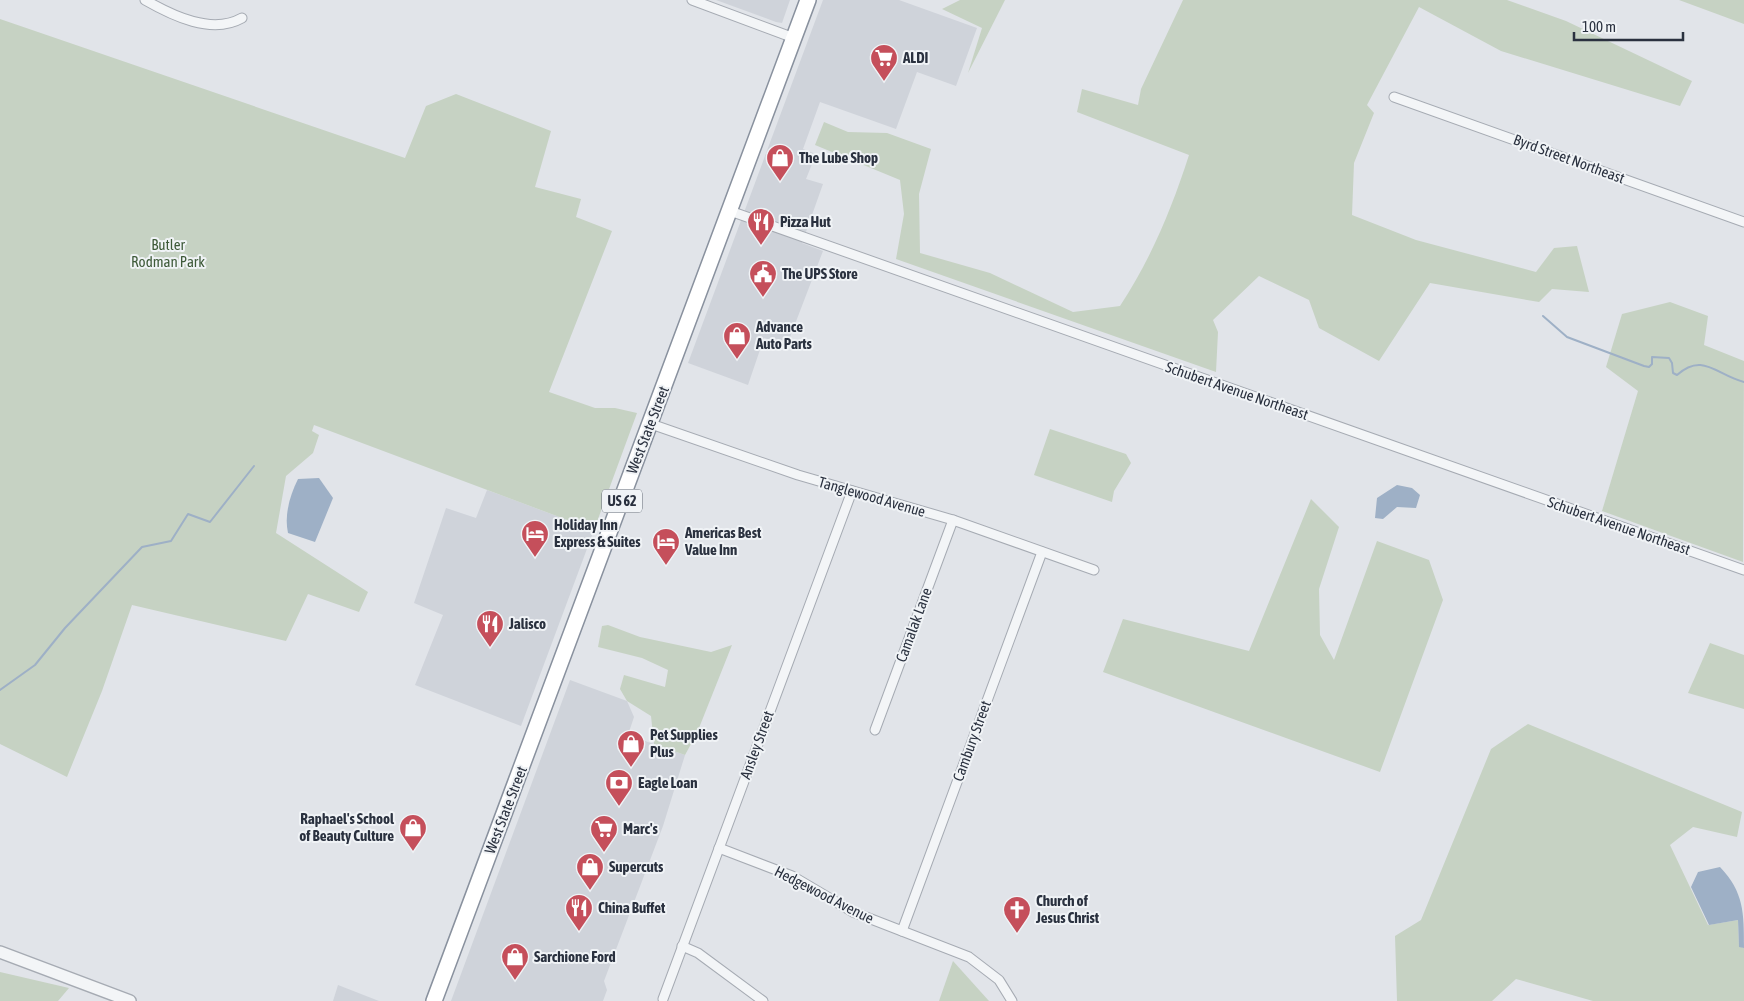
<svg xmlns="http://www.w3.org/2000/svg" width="1744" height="1001" font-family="'Asap Condensed',sans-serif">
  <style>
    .built { fill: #cfd3da }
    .green { fill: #c6d2c3 }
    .water { fill: #9eb0c6 }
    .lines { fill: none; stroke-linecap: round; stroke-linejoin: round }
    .stream { stroke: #9eb0c6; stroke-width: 2 }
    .minor-casing { stroke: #a6abb3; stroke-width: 11 }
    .tertiary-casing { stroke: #a6abb3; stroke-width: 14 }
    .trunk-casing { stroke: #89919e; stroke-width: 18 }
    .minor { stroke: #f3f5f7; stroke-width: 9 }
    .tertiary { stroke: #f3f5f7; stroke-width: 11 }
    .trunk { stroke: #fff; stroke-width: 15 }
    .labels { text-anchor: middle; stroke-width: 4; stroke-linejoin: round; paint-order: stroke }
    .shield { fill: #f0f3f6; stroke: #656b76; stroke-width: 1 }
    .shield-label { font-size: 14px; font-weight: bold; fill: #2a313f }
    .poi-label { font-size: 15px; font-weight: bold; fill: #2a313f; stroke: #f0f3f6; text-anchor: start }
    .street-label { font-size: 15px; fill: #2a313f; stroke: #f0f3f6 }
    .park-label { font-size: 15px; fill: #3e5a39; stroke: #f0f3f6 }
  </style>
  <rect width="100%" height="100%" fill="#e1e4e9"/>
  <g class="built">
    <polygon points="716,0 790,0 782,23 776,22"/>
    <polygon points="823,0 899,0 977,28 956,86 917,72 896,129 820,102 803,149 816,154 806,179 823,184 802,243 823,251 787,345 764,338 748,385 688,363"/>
    <polygon points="487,490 594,530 521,726 415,685 443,615 414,603 446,508 476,518"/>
    <polygon points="570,680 627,701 634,717 628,735 685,755 663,826 604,981 607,990 603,1001 451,1001"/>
    <polygon points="338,985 379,1001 333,1001"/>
  </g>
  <g class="green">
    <polygon points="960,0 1005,0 968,73 982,28 942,9"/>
    <path d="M 1183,0 L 1507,0 L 1566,21 L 1692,81 L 1680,106 L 1501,51 L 1419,7 L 1367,105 L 1374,113 L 1354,163 L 1352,215 L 1416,240 L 1536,272 L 1554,248 L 1577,246 L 1589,292 L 1552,289 L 1539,302 L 1430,283 L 1379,361 L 1319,328 L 1309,300 L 1259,276 L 1213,320 L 1218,332 L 1216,372 L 896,259 L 904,214 L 900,180 L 815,145 L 824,122 L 848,132 L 887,133 L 931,149 L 919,194 L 920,253 L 990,273 L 1073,312 L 1120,306 C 1151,259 1172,208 1189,155 L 1077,112 L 1082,89 L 1138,105 L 1141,89 Z"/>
    <polygon points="1679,0 1744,0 1744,24"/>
    <polygon points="0,19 405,158 426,106 456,94 551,131 535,187 581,199 576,217 612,231 549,392 595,408 615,408 637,413 594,530 314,425 312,431 319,435 313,453 286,476 276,533 368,592 359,612 308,594 286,641 132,605 102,691 67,777 0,744"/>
    <polygon points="1670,302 1708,316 1704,345 1744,361 1743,562 1602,511 1638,391 1606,367 1622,314"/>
    <polygon points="1050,429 1126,454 1131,463 1114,491 1112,502 1034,475"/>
    <polygon points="1311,499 1339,527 1319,589 1320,635 1334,660 1377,541 1429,560 1443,600 1380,772 1103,672 1123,619 1249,651"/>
    <polygon points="608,625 640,637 711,652 732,645 697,733 685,755 654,744 651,716 627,701 620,689 624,675 665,687 668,670 642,658 598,647 602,626"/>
    <polygon points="1710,643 1744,655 1744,709 1688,693"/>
    <polygon points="1528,724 1742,812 1737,837 1693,827 1670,845 1708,925 1738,920 1739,946 1744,948 1744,1001 1593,1001 1516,979 1492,1001 1397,1001 1395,936 1421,920 1491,749"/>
    <polygon points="953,961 989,1001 939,1001"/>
    <polygon points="0,972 69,988 58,1001 0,1001"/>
  </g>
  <g class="water">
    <path d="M 319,478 L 333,498 L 315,542 L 288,533 C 284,515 290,495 298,479 Z"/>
    <polygon points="1397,485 1412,488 1420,495 1416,508 1397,507 1383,519 1375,518 1377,498"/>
    <path d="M 1720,867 C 1744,892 1744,913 1744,948 L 1739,947 L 1738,920 L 1709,925 L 1691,887 L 1698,872 Z"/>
  </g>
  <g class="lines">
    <g class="stream">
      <path d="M 1543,316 L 1567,337 L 1644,366 L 1649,367 L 1652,364 L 1652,357 L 1669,358 L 1672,363 L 1673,373 L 1677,375 C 1703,352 1716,375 1744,382"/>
      <polyline points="0,690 35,665 65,628 142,547 171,541 188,514 210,522 254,466"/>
    </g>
    <defs>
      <g id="minor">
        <path d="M 145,0 C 173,16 212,35 242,18"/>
        <polyline points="692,0 794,38"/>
        <polyline points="1394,97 1744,222"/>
        <polyline points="730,211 1744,570"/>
        <polyline points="651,424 798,475 953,520 1094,570"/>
        <polyline points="875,730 953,520"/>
        <polyline points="719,848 792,876 853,912 969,957 999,980 1012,1001"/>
        <polyline points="902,931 1042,552"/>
        <polyline points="682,946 698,953 763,1001"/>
        <polyline points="663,999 852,491"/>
      </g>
      <polyline id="tertiary" points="0,952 130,1001"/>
      <polyline id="trunk" points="434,1001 808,0"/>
    </defs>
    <use href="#minor" class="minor-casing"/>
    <use href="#tertiary" class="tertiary-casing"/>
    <use href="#trunk" class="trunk-casing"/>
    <use href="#minor" class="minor"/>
    <use href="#tertiary" class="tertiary"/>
    <use href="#trunk" class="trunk"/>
  </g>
  <defs>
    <symbol id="supermarket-pin" viewBox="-11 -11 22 30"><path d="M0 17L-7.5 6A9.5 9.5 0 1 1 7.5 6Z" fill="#c54f5b" stroke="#f0f3f6"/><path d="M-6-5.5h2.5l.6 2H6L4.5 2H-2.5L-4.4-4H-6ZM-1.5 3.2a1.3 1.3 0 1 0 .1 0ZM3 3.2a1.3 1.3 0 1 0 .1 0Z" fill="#fff"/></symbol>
    <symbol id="shop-pin" viewBox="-11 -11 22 30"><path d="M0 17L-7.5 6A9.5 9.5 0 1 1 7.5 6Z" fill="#c54f5b" stroke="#f0f3f6"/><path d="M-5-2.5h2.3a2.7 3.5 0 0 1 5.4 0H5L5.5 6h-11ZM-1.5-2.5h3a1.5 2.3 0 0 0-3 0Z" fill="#fff"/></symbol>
    <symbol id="restaurant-pin" viewBox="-11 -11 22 30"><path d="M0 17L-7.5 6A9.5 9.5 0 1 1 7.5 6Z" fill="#c54f5b" stroke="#f0f3f6"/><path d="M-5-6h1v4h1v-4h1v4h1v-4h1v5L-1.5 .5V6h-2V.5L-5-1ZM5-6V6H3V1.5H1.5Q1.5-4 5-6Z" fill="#fff"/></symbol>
    <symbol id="civic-pin" viewBox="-11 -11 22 30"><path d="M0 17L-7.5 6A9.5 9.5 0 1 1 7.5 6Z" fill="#c54f5b" stroke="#f0f3f6"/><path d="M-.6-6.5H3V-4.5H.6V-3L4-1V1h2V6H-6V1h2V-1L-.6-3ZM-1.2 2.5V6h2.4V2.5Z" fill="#fff"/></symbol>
    <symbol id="hotel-pin" viewBox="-11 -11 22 30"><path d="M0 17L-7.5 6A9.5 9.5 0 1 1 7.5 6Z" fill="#c54f5b" stroke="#f0f3f6"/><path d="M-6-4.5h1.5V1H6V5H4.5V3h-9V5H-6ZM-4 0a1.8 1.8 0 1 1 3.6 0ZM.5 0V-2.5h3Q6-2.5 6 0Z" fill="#fff"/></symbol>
    <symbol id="bank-pin" viewBox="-11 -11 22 30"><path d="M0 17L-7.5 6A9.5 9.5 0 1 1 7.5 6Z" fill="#c54f5b" stroke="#f0f3f6"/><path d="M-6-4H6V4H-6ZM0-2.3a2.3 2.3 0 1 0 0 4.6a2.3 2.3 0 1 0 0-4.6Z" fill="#fff"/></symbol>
    <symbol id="church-pin" viewBox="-11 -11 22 30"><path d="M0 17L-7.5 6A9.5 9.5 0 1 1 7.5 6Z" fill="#c54f5b" stroke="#f0f3f6"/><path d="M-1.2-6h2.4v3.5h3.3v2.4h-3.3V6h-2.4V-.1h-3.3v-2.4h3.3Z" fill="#fff"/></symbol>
  </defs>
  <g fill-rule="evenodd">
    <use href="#supermarket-pin" x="868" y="42" width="32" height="43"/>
    <use href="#shop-pin" x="764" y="142" width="32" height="43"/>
    <use href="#restaurant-pin" x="745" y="206" width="32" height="43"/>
    <use href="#civic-pin" x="747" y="258" width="32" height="43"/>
    <use href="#shop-pin" x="721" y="320" width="32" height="43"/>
    <use href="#hotel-pin" x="519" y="518" width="32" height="43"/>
    <use href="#hotel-pin" x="650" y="526" width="32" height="43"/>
    <use href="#restaurant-pin" x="474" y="608" width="32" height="43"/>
    <use href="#shop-pin" x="615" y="728" width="32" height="43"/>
    <use href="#bank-pin" x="603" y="767" width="32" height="43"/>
    <use href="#shop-pin" x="397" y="812" width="32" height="43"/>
    <use href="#supermarket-pin" x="588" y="813" width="32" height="43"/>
    <use href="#shop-pin" x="574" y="851" width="32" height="43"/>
    <use href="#restaurant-pin" x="563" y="892" width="32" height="43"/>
    <use href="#church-pin" x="1001" y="894" width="32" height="43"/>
    <use href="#shop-pin" x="499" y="941" width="32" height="43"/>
  </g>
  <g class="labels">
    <rect class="shield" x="602" y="489.5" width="40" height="23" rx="4"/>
    <g class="shield-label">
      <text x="622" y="506">US 62</text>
    </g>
    <g class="poi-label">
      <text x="903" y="63">ALDI</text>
      <text x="799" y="163">The Lube Shop</text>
      <text x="780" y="227">Pizza Hut</text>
      <text x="782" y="279">The UPS Store</text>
      <text x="756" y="332">Advance<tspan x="756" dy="17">Auto Parts</tspan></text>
      <text x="554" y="530">Holiday Inn<tspan x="554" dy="17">Express &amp; Suites</tspan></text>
      <text x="685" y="538">Americas Best<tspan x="685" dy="17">Value Inn</tspan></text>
      <text x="509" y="629">Jalisco</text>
      <text x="650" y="740">Pet Supplies<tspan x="650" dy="17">Plus</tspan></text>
      <text x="638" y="788">Eagle Loan</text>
      <text x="394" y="824" text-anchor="end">Raphael's School<tspan x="394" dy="17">of Beauty Culture</tspan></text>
      <text x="623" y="834">Marc's</text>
      <text x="609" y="872">Supercuts</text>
      <text x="1036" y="906">Church of<tspan x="1036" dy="17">Jesus Christ</tspan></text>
      <text x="598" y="913">China Buffet</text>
      <text x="534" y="962">Sarchione Ford</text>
    </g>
    <g class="street-label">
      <text transform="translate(1569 159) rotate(20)" y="5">Byrd Street Northeast</text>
      <text transform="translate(1237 391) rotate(19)" y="5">Schubert Avenue Northeast</text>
      <text transform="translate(648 430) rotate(-69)" y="5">West State Street</text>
      <text transform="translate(872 497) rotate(16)" y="5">Tanglewood Avenue</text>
      <text transform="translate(1619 526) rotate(19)" y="5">Schubert Avenue Northeast</text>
      <text transform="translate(914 625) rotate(-70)" y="5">Camalak Lane</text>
      <text transform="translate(972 741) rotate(-70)" y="5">Cambury Street</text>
      <text transform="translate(757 745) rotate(-70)" y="5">Ansley Street</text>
      <text transform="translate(506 810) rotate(-69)" y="5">West State Street</text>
      <text transform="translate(824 895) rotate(27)" y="5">Hedgewood Avenue</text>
    </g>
    <g class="park-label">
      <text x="168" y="250">Butler<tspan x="168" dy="17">Rodman Park</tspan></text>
    </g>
  </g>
  <path d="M1574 32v8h109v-8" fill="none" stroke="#2a313f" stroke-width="2.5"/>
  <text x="1582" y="32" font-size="15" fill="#2a313f" stroke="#f0f3f6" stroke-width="4" paint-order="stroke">100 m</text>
</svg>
